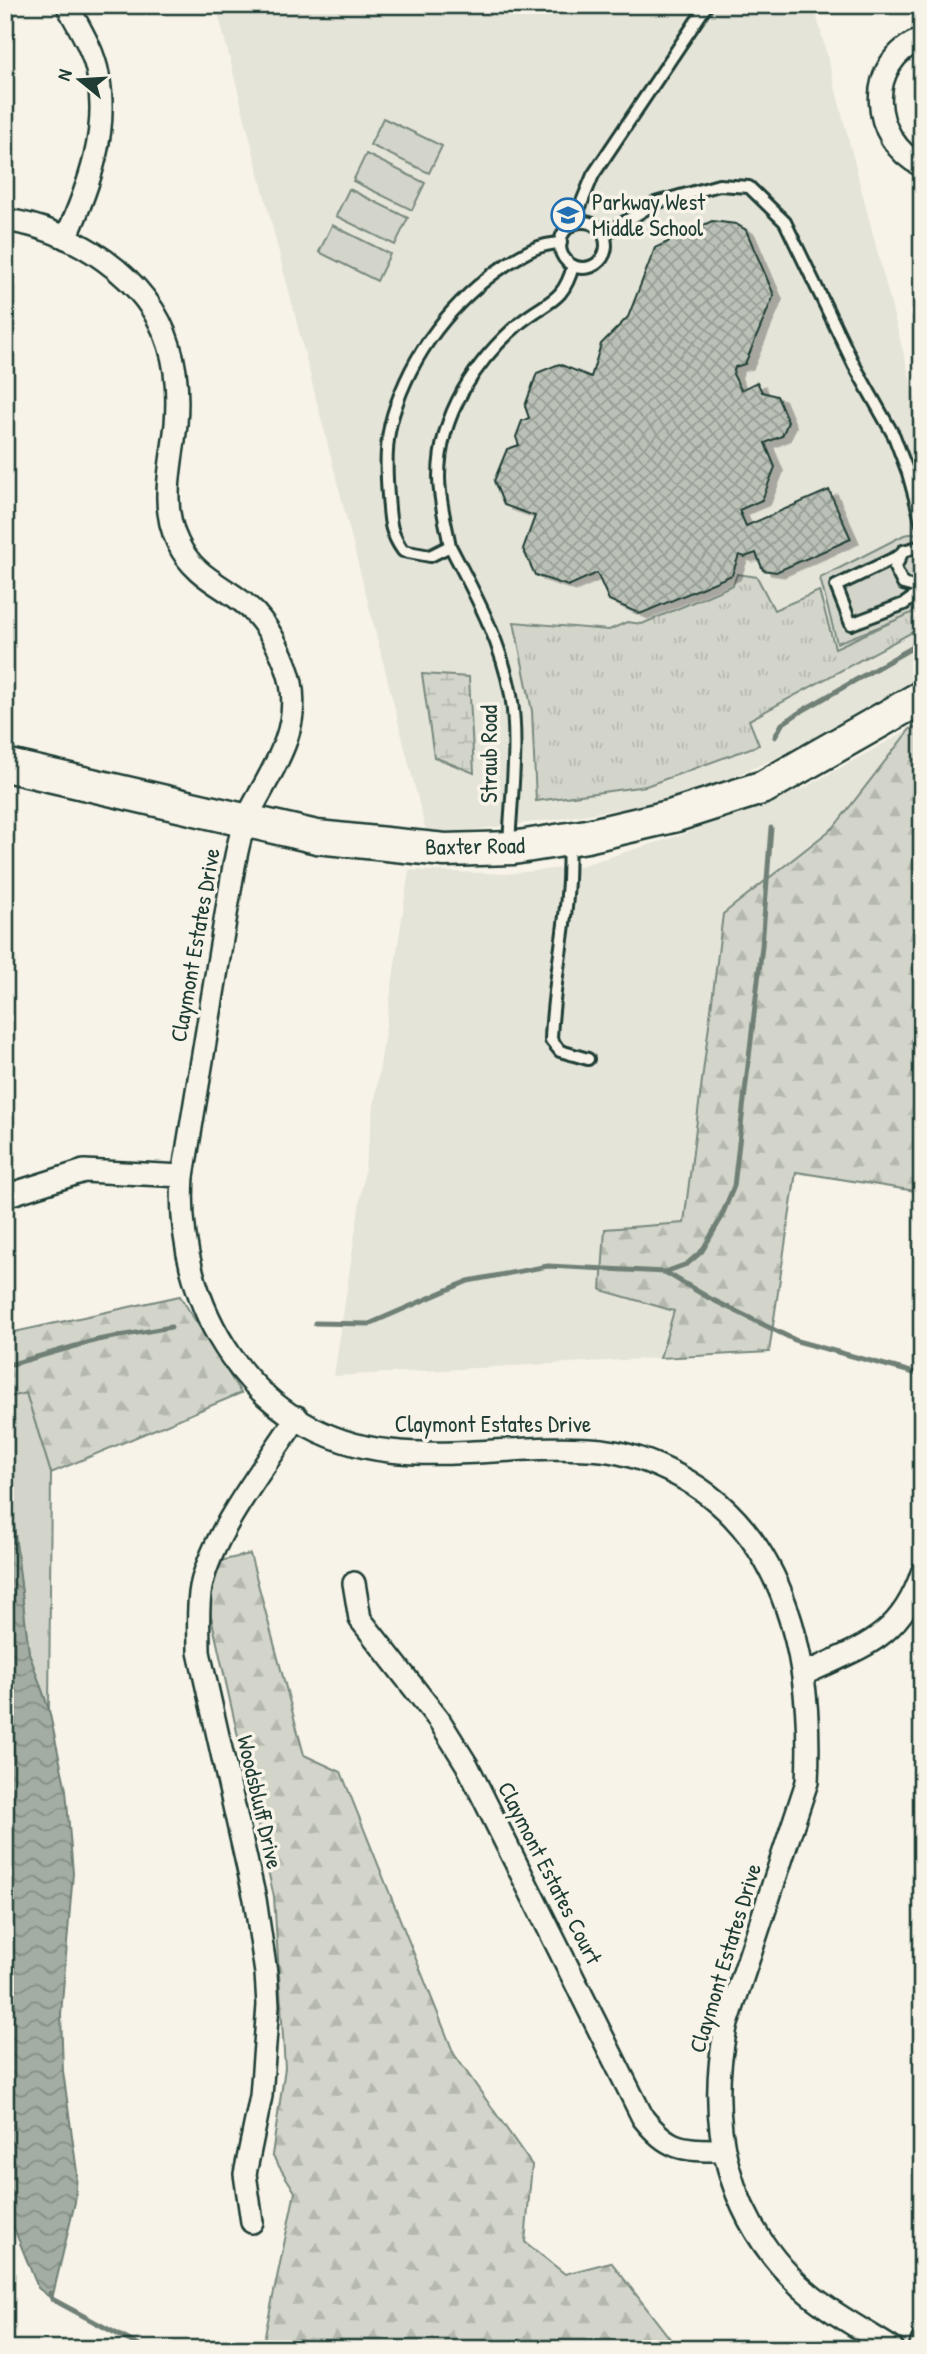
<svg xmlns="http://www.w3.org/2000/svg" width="927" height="2354" font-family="'Patrick Hand',sans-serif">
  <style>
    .built { fill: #e5e4d9 }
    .green { fill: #d3d5ca; stroke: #79897f; stroke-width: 2 }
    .forest { fill: url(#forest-firs); stroke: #79897f; stroke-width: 2 }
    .wetland { fill: url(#wetland-marsh); stroke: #79897f; stroke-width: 2 }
    .park { fill: url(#park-tufts); stroke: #79897f; stroke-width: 2 }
    .water { fill: url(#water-waves); stroke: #6f8077; stroke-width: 2 }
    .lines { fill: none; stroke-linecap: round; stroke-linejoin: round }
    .stream { stroke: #6f8077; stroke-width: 5 }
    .building { fill: url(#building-cross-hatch); stroke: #1f3d34; stroke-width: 2; filter: url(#shadow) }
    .service-casing { stroke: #1f3d34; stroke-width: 16 }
    .minor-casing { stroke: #1f3d34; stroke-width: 26 }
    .secondary-casing { stroke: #1f3d34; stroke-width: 37 }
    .service { stroke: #f7f3e8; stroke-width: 10 }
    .minor { stroke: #f7f3e8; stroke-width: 21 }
    .secondary { stroke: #f7f3e8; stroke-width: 32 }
    .labels { text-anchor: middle; stroke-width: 7; stroke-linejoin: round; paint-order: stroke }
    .poi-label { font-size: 23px; fill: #1f3d34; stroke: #f7f3e8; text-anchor: start }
    .street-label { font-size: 23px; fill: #1f3d34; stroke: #f7f3e8 }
  </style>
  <defs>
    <pattern id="forest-firs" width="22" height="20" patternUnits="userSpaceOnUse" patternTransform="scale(1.75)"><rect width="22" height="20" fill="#d3d5ca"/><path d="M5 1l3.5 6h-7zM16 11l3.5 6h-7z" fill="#b5b8ae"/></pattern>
    <pattern id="wetland-marsh" width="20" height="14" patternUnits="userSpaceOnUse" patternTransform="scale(1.75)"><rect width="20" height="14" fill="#d3d5ca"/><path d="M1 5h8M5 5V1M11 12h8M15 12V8" fill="none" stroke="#b5b8ae"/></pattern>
    <pattern id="park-tufts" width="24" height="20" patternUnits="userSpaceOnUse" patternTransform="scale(1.75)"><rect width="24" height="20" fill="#d3d5ca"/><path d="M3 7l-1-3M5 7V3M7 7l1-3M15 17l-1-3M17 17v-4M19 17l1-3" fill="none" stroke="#b5b8ae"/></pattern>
    <pattern id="water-waves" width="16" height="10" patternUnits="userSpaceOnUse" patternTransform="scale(1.75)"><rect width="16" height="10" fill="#a4ada3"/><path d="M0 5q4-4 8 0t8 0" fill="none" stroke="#858e86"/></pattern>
    <pattern id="building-cross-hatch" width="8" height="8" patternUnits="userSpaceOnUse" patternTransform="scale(1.75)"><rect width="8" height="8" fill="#bbc1b6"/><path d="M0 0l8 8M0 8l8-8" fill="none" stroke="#979e95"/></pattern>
    <filter id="shadow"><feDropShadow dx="8" dy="4.5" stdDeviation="0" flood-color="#0004"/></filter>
  </defs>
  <rect width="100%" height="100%" fill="#f7f3e8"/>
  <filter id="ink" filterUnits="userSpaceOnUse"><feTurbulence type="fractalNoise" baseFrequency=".0143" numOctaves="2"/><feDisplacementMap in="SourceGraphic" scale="14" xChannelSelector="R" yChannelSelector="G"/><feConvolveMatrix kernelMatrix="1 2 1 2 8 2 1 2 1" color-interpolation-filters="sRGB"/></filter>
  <g filter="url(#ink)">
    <g class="built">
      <polygon points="216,5 814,5 922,425 922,677 799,748 710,787 666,801 559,819 456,832 426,831"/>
      <polygon points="910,729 834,827 723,914 684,1223 605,1229 601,1289 674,1310 660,1358 334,1376 409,870 506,874 580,866 678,836 802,789"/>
    </g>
    <g class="green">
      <polygon points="383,118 442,146 429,173 370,145"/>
      <polygon points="366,154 425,183 412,210 353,181"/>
      <polygon points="349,189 408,218 395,245 336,216"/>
      <polygon points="332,225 390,254 377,281 319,252"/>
      <polygon points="922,532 922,601 917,605 920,611 837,643 820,578 904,535"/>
      <polygon points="26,1393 51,1473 49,1710 29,1653 14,1526 5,1507 5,1398"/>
    </g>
    <g class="forest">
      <polygon points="922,723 922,1192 796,1172 769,1352 660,1358 674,1311 601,1290 605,1229 684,1223 723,914 834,827 910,729"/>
      <polygon points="180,1296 241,1393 51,1473 26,1393 5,1398 5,1334"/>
      <polygon points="250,1554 304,1755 341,1772 454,2054 532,2165 525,2242 565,2274 611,2262 678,2349 262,2349 295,2192 272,2155 285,2068 274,1897 209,1607 207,1564"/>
    </g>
    <polygon class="wetland" points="422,674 469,677 474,773 434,757"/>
    <polygon class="park" points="737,574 757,577 774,610 819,591 835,648 922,608 922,627 749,720 759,745 646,786 536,801 532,711 514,622 609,630 627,622 642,624 733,585"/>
    <polygon class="water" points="5,1507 14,1526 29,1653 49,1710 66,1790 73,1873 61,2014 63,2071 77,2172 75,2202 52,2299 38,2288 5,2206"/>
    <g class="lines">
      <g class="stream">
        <polyline points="775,737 782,724 800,712 922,642"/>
        <polyline points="665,1272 709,1298 797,1341 922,1375"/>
        <polyline points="315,1323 369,1324 468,1281 548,1266 665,1272 687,1264 702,1251 720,1220 734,1186 762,946 771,828"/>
        <polyline points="5,1366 97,1340 171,1327"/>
        <polyline points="50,2293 52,2299 145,2349"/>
      </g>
    </g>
    <polygon class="building" points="712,221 736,224 746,230 774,295 745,364 735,367 733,374 741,390 757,382 762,392 777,396 788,422 782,436 765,443 775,467 762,500 739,510 746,526 829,490 851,539 776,572 763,570 756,553 745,557 739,555 732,575 640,614 609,600 597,573 568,586 535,575 523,549 535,516 504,505 494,481 507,449 519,445 516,437 522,421 529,418 525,406 537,373 559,364 591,377 601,344 628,317 655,248"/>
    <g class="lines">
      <defs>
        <g id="service">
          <circle cx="583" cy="245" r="23"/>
          <polyline points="573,224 593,175 707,5"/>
          <polyline points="604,235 655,203 719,185 749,187 785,222 854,365 894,436 908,473 922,524"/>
          <path d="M 561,243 C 538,244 526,252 507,264 C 453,300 412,352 393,415 C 385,441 386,469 388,496 C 390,520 389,531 403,551 L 430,556 L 450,546 C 446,524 439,500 439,477 C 439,415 476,360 521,322 C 548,300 563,303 573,266"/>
          <path d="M 450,546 C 475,594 501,641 511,695 C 519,743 511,797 509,846"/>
          <polyline points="922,546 903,551 895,568 903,584 922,589"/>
          <polyline points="899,556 836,586 851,624 904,604 922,591"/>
          <path d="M 568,842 C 572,910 553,973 551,1040 L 560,1051 L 588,1059"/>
        </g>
        <g id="minor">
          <path d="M 922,39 C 863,62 870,140 922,166"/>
          <path d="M 5,220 C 73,229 148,277 169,345 C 177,370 178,399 176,424 C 172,464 159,505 178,543 C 196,581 229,586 255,613 C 271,631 286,659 291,683 C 301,736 267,776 246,820 C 240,834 237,851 234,866 L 183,1176 C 174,1306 252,1436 390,1451 C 460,1459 532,1443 602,1450 C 627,1453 654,1463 677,1475 C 789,1533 813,1667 807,1782 L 726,2027 C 706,2123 727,2217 800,2286 C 827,2311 862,2329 893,2349"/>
          <path d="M 66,238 C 89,186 109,132 98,75 C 94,51 79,27 67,5"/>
          <polyline points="5,1196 84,1171 183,1176"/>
          <path d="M 354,1583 L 360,1619 L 439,1720 L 467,1765 L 643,2118 C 669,2150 681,2150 722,2150"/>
          <path d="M 804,1674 C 861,1647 900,1639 922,1573"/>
          <path d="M 252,2222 L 245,2174 L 261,2096 L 268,2005 L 266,1973 L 255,1899 L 199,1652 C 199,1630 197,1608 201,1587 C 212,1533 267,1464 297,1417"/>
          <polyline points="920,2349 922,2342"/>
        </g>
        <polyline id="secondary" points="5,765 317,837 445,850 513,848 587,836 673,816 764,787 922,697"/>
      </defs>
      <use href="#service" class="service-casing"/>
      <use href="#minor" class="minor-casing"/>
      <use href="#secondary" class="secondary-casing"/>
      <use href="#service" class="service"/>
      <use href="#minor" class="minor"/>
      <use href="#secondary" class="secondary"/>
    </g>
  </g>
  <defs>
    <symbol id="school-ring" viewBox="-11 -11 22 22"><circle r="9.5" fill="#f7f3e8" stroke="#1f6fb2" stroke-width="1.5"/><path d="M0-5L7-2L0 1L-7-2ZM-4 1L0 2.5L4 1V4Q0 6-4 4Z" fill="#1f6fb2"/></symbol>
  </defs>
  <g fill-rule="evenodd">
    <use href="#school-ring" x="549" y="196" width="38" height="38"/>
  </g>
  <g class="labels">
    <g class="poi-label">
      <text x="592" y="210">Parkway West<tspan x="592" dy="26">Middle School</tspan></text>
    </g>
    <g class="street-label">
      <text transform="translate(489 754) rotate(-90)" y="8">Straub Road</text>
      <text transform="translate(475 846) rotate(-1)" y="8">Baxter Road</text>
      <text transform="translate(195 945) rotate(-80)" y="8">Claymont Estates Drive</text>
      <text x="493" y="1432">Claymont Estates Drive</text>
      <text transform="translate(260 1802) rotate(77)" y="8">Woodsbluff Drive</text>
      <text transform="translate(550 1873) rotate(63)" y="8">Claymont Estates Court</text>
      <text transform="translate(725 1958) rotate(-73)" y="8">Claymont Estates Drive</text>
    </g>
  </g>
  <rect width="927" height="2354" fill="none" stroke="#f7f3e8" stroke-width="28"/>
  <rect x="14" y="14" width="899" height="2326" fill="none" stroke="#1f3d34" stroke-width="2.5" filter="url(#ink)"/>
  <g transform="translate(80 80) rotate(288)" stroke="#f7f3e8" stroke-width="5" paint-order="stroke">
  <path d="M0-5L12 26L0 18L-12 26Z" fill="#1f3d34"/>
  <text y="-10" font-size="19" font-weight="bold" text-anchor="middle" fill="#1f3d34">N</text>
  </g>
</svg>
